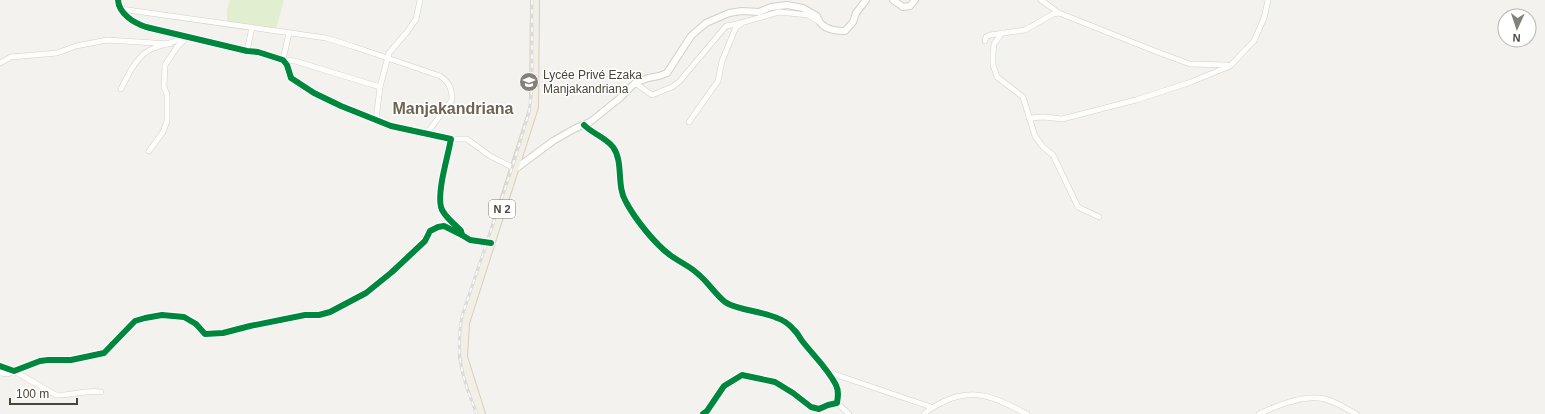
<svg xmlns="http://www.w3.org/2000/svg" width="1545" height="414" font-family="Helvetica,sans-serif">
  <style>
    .green { fill: #e1eecf }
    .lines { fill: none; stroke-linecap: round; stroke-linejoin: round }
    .minor-casing { stroke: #d2d0cb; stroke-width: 6 }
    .tertiary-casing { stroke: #d2d0cb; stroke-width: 8 }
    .primary-casing { stroke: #d6cebb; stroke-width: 10 }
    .minor { stroke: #fdfdfc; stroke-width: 5 }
    .tertiary { stroke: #fdfdfc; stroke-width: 6 }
    .primary { stroke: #f2efe6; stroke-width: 8 }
    .rail-casing { stroke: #dbdbda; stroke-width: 3 }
    .rail { stroke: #fff; stroke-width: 1.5; stroke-dasharray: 4.5; stroke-linecap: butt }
    .cycleway-casing { stroke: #fff; stroke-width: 8 }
    .cycleway { stroke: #00873e; stroke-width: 6 }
    .labels { text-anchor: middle; stroke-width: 3; stroke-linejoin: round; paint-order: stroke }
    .shield { fill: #fff; stroke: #817c74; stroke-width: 1 }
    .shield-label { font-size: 11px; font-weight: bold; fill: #4b4439 }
    .poi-label { font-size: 12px; fill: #4b4439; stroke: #fff; text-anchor: start }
    .district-label { font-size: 16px; font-weight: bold; fill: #6e6250; stroke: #fff }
  </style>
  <rect width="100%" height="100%" fill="#f4f2ee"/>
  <polygon class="green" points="230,0 284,0 276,29 227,21 227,9"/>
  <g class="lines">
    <defs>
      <g id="minor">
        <path d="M 118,0 C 119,14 134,23 146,27 L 247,51 L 258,52 L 283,60 L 287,65 L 291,78 L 314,93 L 341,106 L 391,126 L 451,139 C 448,156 437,191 441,207 C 443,216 455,224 461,231 L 462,235 L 470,240 L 491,243"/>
        <polyline points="1041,0 1059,13 1160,53 1190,64 1227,65"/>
        <path d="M 121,9 L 326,38 L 355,47 L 440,76 C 449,82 452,89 452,100 L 427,133"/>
        <polyline points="289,33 283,60 295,61 380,87 376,120"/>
        <polyline points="1002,33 994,44 993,53 993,65 997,77 1023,97 1035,136 1043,147 1053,155 1078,207 1099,217"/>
        <polyline points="985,41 986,37 990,35 1025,30 1053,14 1059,13"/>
        <polyline points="247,51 252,27"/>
        <polyline points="0,63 11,57 57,53 76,46 107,40 170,44"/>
        <polyline points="635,83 652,95 672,87 679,82 726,26 737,24 779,12 808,15 818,21"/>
        <polyline points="380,87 389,53 407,32 416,19 420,0"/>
        <path d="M 121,89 C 128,75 137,54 154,48 C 164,44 173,43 183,38"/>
        <polyline points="1029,118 1044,117 1062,119 1136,100 1191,82 1230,66 1254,41 1264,18 1268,0"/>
        <polyline points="689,122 718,81 722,61 736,27 741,24"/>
        <path d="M 584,125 C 593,134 605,137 613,147 C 624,162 616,186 626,202 C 635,219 655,244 670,255 C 679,262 690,266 698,274 C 708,282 715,294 725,302 C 736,310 762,311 777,318 C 783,320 790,325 794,330 C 798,333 800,339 803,342 C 814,356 828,369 836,385 C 839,391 838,397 837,403 L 828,405 L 819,409 L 811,407 L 793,393 L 775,382 L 742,375 L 724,386 L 707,411 L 703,414"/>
        <polyline points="451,139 467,139 490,156 510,166 514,170"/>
        <polyline points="149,151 163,132 167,121 167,94 164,87 165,65 177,47 187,37"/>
        <polyline points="0,366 14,371 40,361 48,360 71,360 104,353 135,321 145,318 162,315 184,317 196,324 205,334 223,333 250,326 305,315 319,315 330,312 366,293 392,272 425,241 430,231 438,227 444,226 462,235"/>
        <polyline points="828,372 931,407"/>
        <path d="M 0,373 L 8,374 L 14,371 L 56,395 C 72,396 86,389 101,392"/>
        <polyline points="837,403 849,414"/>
        <path d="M 924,414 C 930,408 937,405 945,401 C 977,387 998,399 1027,414"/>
        <path d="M 1259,414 C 1276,406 1300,396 1319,398 C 1332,399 1345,408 1356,414"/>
      </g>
      <g id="tertiary">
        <polyline points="893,0 903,7 910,6 915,0"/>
        <path d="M 514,170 L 553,141 L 574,129 L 590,122 L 620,98 L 635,83 L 648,78 L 659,76 L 667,73 L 691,36 L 706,23 L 729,13 L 742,11 L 759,12 L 771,7 L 787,5 L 803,8 L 817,16 C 820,28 833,31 845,31 L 853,22 L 856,13 L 866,0"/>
      </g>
      <polyline id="primary" points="481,414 463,357 465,323 534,107 535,0"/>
    </defs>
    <use href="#minor" class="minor-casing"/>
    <use href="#tertiary" class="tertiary-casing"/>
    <use href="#primary" class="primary-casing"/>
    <use href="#minor" class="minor"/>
    <use href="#tertiary" class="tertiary"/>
    <use href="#primary" class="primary"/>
    <defs>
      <path id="rail" d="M 477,414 C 462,378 455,355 462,316 L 512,168 L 529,112 L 532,89 L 532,0"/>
    </defs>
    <use href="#rail" class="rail-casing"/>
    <use href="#rail" class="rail"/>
    <defs>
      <g id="cycleway">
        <path d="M 118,0 C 119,14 134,23 146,27 L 247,51 L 258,52 L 283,60 L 287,65 L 291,78 L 314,93 L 341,106 L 391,126 L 451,139 C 448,156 437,191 441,207 C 443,216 455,224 461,231 L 462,235 L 470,240 L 491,243"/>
        <path d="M 584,125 C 593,134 605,137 613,147 C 624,162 616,186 626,202 C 635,219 655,244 670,255 C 679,262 690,266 698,274 C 708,282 715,294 725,302 C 736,310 762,311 777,318 C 783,320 790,325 794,330 C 798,333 800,339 803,342 C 814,356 828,369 836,385 C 839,391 838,397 837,403 L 828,405 L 819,409 L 811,407 L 793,393 L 775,382 L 742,375 L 724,386 L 707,411 L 703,414"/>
        <polyline points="0,366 14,371 40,361 48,360 71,360 104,353 135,321 145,318 162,315 184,317 196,324 205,334 223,333 250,326 305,315 319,315 330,312 366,293 392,272 425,241 430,231 438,227 444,226 462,235"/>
      </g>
    </defs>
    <use href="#cycleway" class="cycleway-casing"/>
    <use href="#cycleway" class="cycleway"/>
  </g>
  <defs>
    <symbol id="school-disc" viewBox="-11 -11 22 22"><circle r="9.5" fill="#868178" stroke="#fff"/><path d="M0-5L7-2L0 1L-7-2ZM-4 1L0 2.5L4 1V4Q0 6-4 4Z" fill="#fff"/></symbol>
  </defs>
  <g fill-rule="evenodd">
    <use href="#school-disc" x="518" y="71" width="22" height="22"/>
  </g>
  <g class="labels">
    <rect class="shield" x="489" y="200" width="26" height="18" rx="3"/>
    <g class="shield-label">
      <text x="502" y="213">N 2</text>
    </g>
    <g class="poi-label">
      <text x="543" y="79">Lycée Privé Ezaka<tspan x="543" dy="14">Manjakandriana</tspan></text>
    </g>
    <g class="district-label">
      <text x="453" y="114">Manjakandriana</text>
    </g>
  </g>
  <g transform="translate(1517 28) rotate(183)"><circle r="19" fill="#ffffff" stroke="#b7b4b0"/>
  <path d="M0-3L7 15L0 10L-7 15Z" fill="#868178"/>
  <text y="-6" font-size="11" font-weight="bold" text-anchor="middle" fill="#4b4439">N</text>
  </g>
  <path d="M10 398v6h67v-6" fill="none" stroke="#4b4439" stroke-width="2"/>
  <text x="16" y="398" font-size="12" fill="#4b4439" stroke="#ffffff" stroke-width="3" paint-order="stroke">100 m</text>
</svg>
